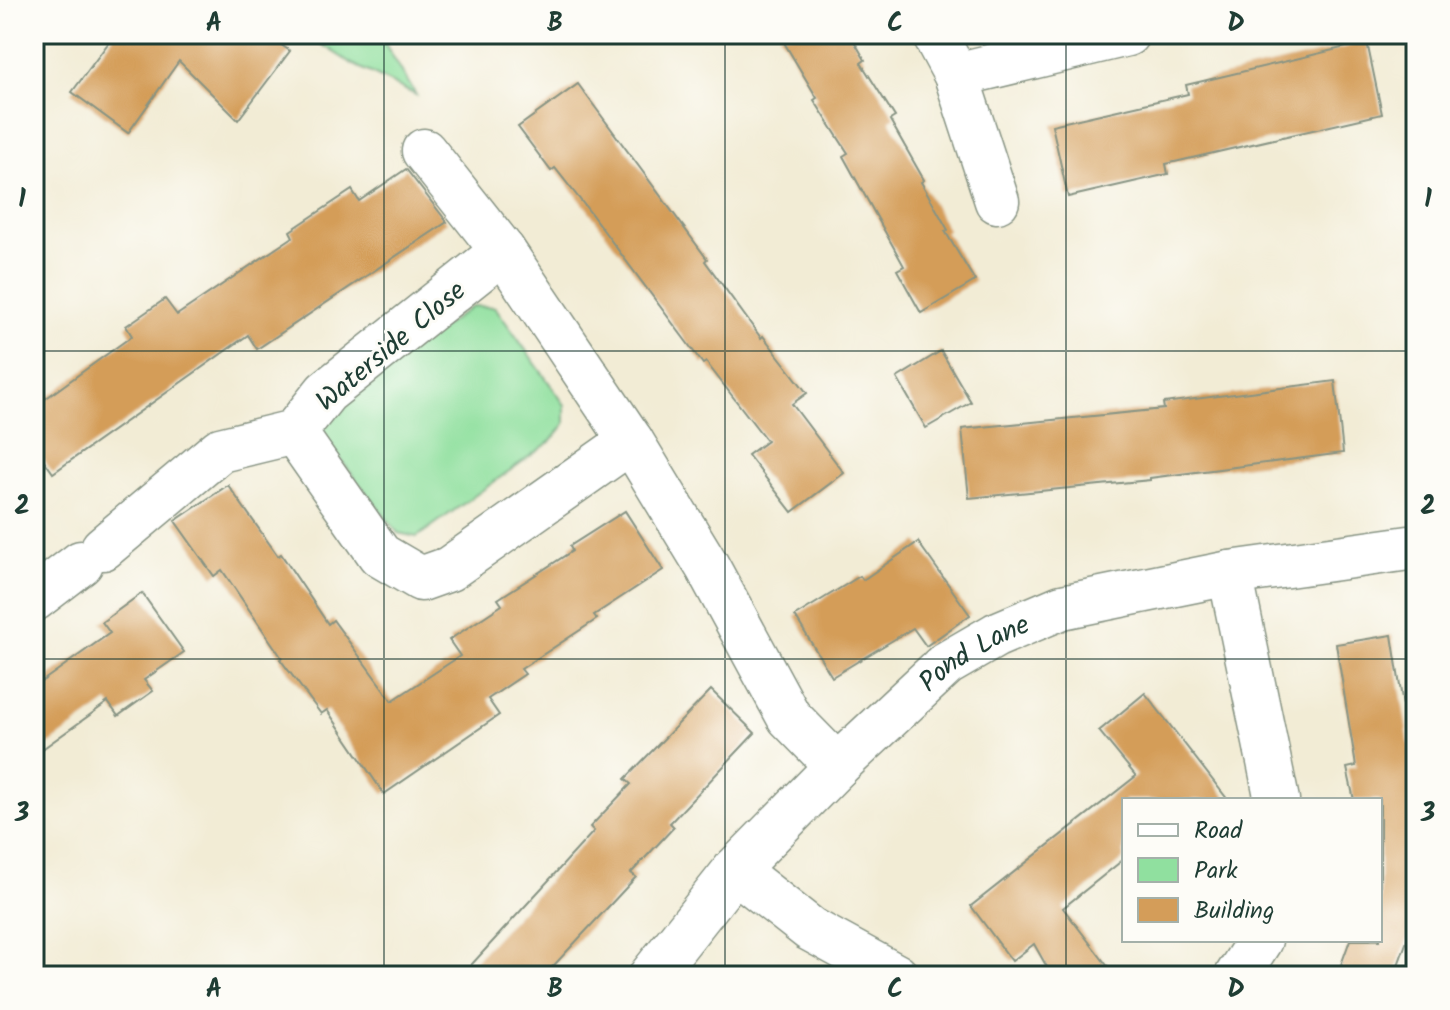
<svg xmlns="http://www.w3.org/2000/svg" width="1450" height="1010" font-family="Kalam,sans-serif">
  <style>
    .green { fill: #90e09f; stroke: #588e6a; stroke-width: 2 }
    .building { fill: #d49d59 }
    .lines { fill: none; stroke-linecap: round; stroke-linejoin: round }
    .minor-casing { stroke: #889484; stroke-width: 47 }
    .minor { stroke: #fff; stroke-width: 44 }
    .grid { fill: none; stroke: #1f3d34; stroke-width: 2; stroke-opacity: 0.55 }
    .labels { text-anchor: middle; stroke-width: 6; stroke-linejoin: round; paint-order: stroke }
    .street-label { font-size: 28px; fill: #1f3d34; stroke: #fdfcf7 }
    .neatline { fill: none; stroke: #1f3d34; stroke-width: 3 }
    .grid-label { font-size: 26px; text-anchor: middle; font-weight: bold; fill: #1f3d34 }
  </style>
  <rect width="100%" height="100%" fill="#fdfcf7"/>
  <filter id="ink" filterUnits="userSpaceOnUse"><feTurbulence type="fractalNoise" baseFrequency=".0125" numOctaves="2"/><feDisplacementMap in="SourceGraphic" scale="16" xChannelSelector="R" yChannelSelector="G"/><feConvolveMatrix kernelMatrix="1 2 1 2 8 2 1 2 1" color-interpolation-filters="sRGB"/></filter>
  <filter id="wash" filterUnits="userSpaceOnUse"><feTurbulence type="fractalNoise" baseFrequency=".006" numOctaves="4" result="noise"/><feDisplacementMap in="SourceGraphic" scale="32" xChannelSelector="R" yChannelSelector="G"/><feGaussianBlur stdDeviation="1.8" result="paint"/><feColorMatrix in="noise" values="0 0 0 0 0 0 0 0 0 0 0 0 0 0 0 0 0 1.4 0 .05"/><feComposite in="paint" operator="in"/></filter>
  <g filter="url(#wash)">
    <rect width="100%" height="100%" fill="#f2ecd5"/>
    <g class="green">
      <polygon points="306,34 379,34 416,95 352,64"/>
      <polygon points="472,306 495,307 565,405 565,424 551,441 417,537 398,533 322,436 326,414"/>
    </g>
    <g id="blocks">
      <g class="building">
        <polygon points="115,34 265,34 290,51 238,120 179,61 128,133 72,92"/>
        <polygon points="779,34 850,34 865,60 861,63 895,117 890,120 924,180 921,182 948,230 945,231 975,281 921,313 897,270 904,266 843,156 848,153 814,100 817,98"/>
        <polygon points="1367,42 1382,114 1166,164 1168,174 1068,197 1052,125 1188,94 1186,85"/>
        <polygon points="578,84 707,259 705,261 761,338 763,336 807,393 792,404 844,473 792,512 748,455 767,441 706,362 703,364 589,211 555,168 551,171 518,127"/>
        <polygon points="406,169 447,222 257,349 248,335 53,473 34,446 34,407 132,336 126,326 165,299 177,315 293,237 290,231 352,190 359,201"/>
        <polygon points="941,351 971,402 926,428 897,378"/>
        <polygon points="1335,381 1343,453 1150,478 1150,480 969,498 962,429 1164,409 1163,403"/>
        <polygon points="228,485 278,556 281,554 328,624 333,620 392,701 460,656 449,640 502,605 498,599 572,551 570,546 625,511 663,570 594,615 597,619 521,669 525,674 488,699 499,715 384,794 327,710 321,714 280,659 282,658 222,570 214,576 175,521"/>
        <polygon points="918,542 970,615 926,646 913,628 832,677 795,616 860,576 863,580"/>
        <polygon points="142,593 184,652 144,680 153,691 118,716 108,702 34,755 34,687 110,633 102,622"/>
        <polygon points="1392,635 1416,789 1416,916 1394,976 1337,976 1350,940 1380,940 1380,800 1354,800 1347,768 1356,766 1336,644"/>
        <polygon points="711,690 755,733 670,823 674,827 631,873 636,877 544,976 461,976 594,831 590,827 631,784 625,779"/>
        <polygon points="1145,693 1228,800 1124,800 1124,859 1063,908 1115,976 1052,976 1034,944 1012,961 971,906 1136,776 1099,731"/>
      </g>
    </g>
  </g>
  <g filter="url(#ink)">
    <use href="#blocks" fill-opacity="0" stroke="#889484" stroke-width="2"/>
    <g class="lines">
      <defs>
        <g id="minor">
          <polyline points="934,34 956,75 997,201"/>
          <polyline points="956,75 1127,34"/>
          <polyline points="424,151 503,251 631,441 707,566 789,717 837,766"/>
          <polyline points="503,251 326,392 294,432 380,555 421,579 449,569 631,441"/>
          <polyline points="103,548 220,450 294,432"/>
          <polyline points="1230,573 1277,800"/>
          <polyline points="34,599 81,563"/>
          <polyline points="735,870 810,929 896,976"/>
          <path id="s1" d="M 651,976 L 735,870 L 837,766 L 946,664 L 996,635 L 1062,607 L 1230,573 L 1416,547"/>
          <polyline points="1237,976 1260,940"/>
        </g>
      </defs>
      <use href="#minor" class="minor-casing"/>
      <use href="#minor" class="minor"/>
    </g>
  </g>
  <path class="grid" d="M 384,34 L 384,976M 725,34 L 725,976M 1066,34 L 1066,976M 34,351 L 1416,351M 34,659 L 1416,659"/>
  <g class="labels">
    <g class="street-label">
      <text transform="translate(390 345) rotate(-40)" y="10">Waterside Close</text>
      <text dy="10" stroke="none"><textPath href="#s1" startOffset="460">Pond Lane</textPath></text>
    </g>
  </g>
  <rect width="1450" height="1010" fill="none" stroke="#fdfcf7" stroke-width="88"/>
  <rect x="1122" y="798" width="260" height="144" fill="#fdfcf7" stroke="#a4b0a9" stroke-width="2"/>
  <rect x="1138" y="824" width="40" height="12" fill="#ffffff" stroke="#a4b0a9" stroke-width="2"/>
  <text x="1194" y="838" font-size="24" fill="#1f3d34">Road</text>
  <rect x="1138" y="858" width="40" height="24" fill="#90e09f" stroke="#a4b0a9" stroke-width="2"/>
  <text x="1194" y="878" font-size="24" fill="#1f3d34">Park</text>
  <rect x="1138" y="898" width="40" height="24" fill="#d49d59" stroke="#a4b0a9" stroke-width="2"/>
  <text x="1194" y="918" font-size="24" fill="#1f3d34">Building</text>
  <rect x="44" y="44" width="1362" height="922" class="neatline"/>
  <g class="grid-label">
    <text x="214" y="31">A</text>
    <text x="555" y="31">B</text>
    <text x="895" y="31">C</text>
    <text x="1236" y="31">D</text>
    <text x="22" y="207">1</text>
    <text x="1428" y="207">1</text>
    <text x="22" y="514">2</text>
    <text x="1428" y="514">2</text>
    <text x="22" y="821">3</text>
    <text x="1428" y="821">3</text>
    <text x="214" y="997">A</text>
    <text x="555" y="997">B</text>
    <text x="895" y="997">C</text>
    <text x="1236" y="997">D</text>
  </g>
</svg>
